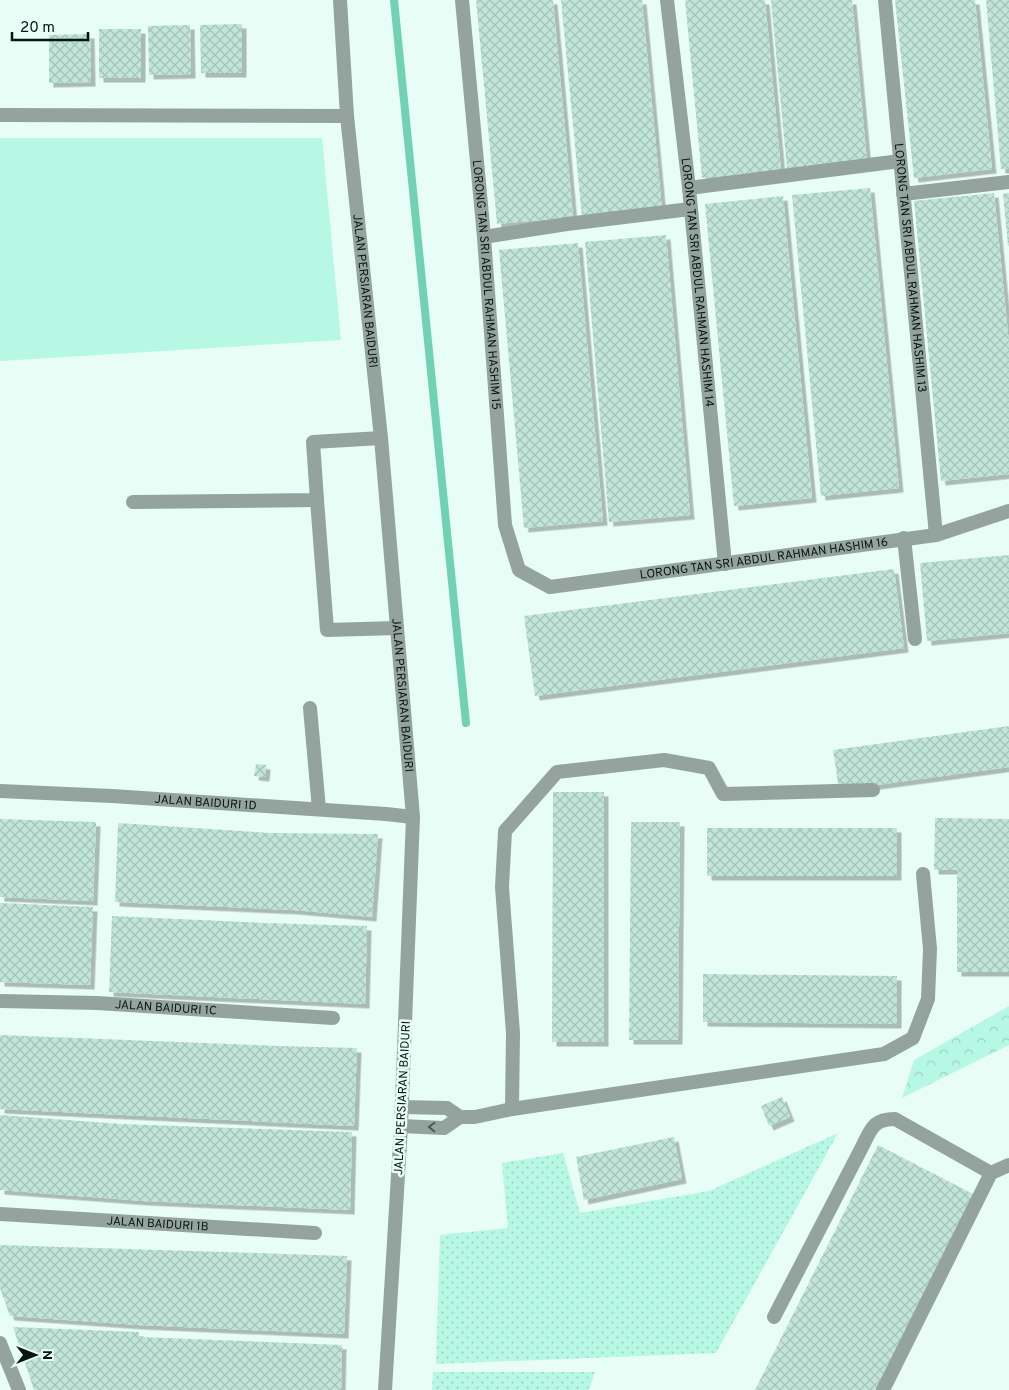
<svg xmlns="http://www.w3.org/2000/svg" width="1009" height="1390" font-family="Overpass,sans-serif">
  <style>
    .green { fill: #b6f8e3 }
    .forest { fill: url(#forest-crowns) }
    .park { fill: url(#park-dots) }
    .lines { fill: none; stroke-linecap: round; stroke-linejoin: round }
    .stream { stroke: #71d1b5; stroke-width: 8 }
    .building { fill: url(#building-cross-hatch); filter: url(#shadow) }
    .service { stroke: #94a39e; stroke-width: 14 }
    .minor { stroke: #94a39e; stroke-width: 14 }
    .tertiary { stroke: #94a39e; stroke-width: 14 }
    .oneway { stroke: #4e5c58 }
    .labels { text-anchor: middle; stroke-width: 5; stroke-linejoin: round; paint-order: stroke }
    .street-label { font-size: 12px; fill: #081511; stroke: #e8fdf6 }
  </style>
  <defs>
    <pattern id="forest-crowns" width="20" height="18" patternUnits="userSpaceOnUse" patternTransform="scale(1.25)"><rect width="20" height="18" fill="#b6f8e3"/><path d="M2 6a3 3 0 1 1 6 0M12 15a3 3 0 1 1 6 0" fill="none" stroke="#9bd4c2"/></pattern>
    <pattern id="park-dots" width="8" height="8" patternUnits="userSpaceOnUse" patternTransform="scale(1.25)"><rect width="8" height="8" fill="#b6f8e3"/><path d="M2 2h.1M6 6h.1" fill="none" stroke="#9bd4c2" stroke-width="1.8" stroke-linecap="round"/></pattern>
    <pattern id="building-cross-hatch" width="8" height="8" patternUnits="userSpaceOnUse" patternTransform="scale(1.25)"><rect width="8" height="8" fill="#c1e5d9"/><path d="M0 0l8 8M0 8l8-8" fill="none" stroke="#a4c4b9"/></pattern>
    <filter id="shadow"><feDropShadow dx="4.5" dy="4.5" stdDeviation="0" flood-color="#0004"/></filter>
  </defs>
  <rect width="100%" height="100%" fill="#e8fdf6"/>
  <polygon class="green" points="0,138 322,138 341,340 0,361"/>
  <polygon class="forest" points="1009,1006 1009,1045 902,1098 914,1060"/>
  <g class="park">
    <polygon points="838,1133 716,1353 436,1364 440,1235 508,1228 502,1163 563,1153 580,1213 709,1191"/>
    <polygon points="433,1372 595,1372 589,1390 432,1390"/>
  </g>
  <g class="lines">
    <polyline class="stream" points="394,0 466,723"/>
  </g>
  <g class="building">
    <polygon points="476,0 553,0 573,217 497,224"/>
    <polygon points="561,0 642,0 662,210 582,218"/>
    <polygon points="685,0 765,0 781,170 702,178"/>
    <polygon points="771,0 852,0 867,162 787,169"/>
    <polygon points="895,0 975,0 992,169 914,178"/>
    <polygon points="986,0 1009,0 1009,169 1001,169"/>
    <polygon points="242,24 242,73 201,73 200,25"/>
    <polygon points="190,25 191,74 149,75 148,26"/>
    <rect x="99" y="29" width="42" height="49"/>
    <polygon points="90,34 91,82 49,83 49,35"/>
    <polygon points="870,188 899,488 821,496 792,195"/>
    <polygon points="994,193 1009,344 1009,474 941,481 914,201"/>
    <polygon points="1009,193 1009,246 1008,246 1003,194"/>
    <polygon points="783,196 812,498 734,506 705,204"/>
    <polygon points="666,235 690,515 609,522 585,242"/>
    <polygon points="578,243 603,521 524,528 499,250"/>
    <polygon points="1009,555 1009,633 927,641 920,563"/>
    <polygon points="894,569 904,648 535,696 524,616"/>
    <polygon points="1009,726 1009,767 839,790 833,750"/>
    <polygon points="256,764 266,765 265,777 254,776"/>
    <polygon points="553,792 604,792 604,1042 552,1042"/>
    <polygon points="935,818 1009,819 1009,972 957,972 957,870 934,870"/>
    <polygon points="0,819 96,822 93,901 0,897"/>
    <polygon points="631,822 680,822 678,1040 629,1040"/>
    <polygon points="118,823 270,833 378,834 372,917 294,910 115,902"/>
    <rect x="707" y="828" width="190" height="48"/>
    <polygon points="0,903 93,907 90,985 0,982"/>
    <polygon points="112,916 265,923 367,926 365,1004 109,992"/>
    <polygon points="703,974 897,976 897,1024 703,1022"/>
    <polygon points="0,1035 281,1046 357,1048 354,1126 0,1109"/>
    <polygon points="782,1097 790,1117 769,1126 761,1106"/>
    <polygon points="0,1115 121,1124 352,1132 350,1210 144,1201 0,1190"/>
    <polygon points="674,1137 682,1179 584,1200 576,1157"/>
    <polygon points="878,1145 975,1195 876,1390 755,1390"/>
    <polygon points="0,1245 347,1256 344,1334 139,1325 10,1316 0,1288"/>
    <polygon points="13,1327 139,1332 139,1337 342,1345 341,1390 34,1390"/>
  </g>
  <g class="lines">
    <g class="service">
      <polyline points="689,188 900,161"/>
      <polyline points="903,194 1009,182"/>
      <polyline points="484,237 567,224 690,209"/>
      <polyline points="317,500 327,630 397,628"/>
      <polyline points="133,502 317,500 313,442 381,438"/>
      <polyline points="904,538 915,639"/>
      <polyline points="310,708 319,809"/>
      <polyline points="402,1107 447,1108 460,1117"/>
      <polyline points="512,1109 513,1033 502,887 505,831 557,772 664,760 709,768 723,794 873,790"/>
      <polyline points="401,1126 444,1128 460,1117 475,1117 512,1109 884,1054 913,1038 928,999 930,949 923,874"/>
      <path d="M 774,1317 L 861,1149 C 871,1130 872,1119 895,1119 L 991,1173"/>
      <polyline points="883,1390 991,1173 1009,1165"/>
    </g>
    <g class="minor">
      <path id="s1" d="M 462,0 L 484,237 L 505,525 L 519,570 L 550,587 L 936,535 L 1009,511"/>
      <path id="s2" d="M 667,0 L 689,188 L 725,564"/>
      <path id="s3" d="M 885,0 L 936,535"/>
      <polyline points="0,115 347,116"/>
      <path id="s4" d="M 0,791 L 112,796 L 386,814 L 413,817"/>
      <path id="s5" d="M 0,1001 L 97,1003 L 333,1018"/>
      <path id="s6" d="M 0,1214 L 315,1233"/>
      <polyline points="0,1343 19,1390"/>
    </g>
    <path class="tertiary" id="s7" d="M 340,0 L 347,116 L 381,438 L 413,817 L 401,1126 L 385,1390"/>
  </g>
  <defs><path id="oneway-chevron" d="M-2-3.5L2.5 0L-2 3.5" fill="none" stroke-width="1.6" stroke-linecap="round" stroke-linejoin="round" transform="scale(1.25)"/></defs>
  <use class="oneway" href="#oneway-chevron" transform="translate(432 1127) rotate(-178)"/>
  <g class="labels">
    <g class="street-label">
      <text dy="4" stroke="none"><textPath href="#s3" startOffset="269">LORONG TAN SRI ABDUL RAHMAN HASHIM 13</textPath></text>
      <text dy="4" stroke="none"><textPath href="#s2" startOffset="284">LORONG TAN SRI ABDUL RAHMAN HASHIM 14</textPath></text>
      <text dy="4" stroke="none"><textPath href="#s1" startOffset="286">LORONG TAN SRI ABDUL RAHMAN HASHIM 15</textPath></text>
      <text dy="4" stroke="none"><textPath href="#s7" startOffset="292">JALAN PERSIARAN BAIDURI</textPath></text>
      <text dy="4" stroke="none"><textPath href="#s1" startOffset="825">LORONG TAN SRI ABDUL RAHMAN HASHIM 16</textPath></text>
      <text dy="4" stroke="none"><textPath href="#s7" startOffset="698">JALAN PERSIARAN BAIDURI</textPath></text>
      <text dy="4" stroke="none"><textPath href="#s4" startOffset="206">JALAN BAIDURI 1D</textPath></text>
      <text dy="4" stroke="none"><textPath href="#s5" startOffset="166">JALAN BAIDURI 1C</textPath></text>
      <text transform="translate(402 1098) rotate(-87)" y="4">JALAN PERSIARAN BAIDURI</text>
      <text dy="4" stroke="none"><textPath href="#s6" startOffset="158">JALAN BAIDURI 1B</textPath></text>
    </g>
  </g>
  <g transform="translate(35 1355) rotate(90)" stroke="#e8fdf6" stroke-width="4" paint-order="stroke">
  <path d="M0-4L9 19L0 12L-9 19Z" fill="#081511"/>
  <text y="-8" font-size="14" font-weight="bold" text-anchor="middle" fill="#081511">N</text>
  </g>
  <path d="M12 32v8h76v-8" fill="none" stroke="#081511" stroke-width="2.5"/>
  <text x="20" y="32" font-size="15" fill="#081511" stroke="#e8fdf6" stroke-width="4" paint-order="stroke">20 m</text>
</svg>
